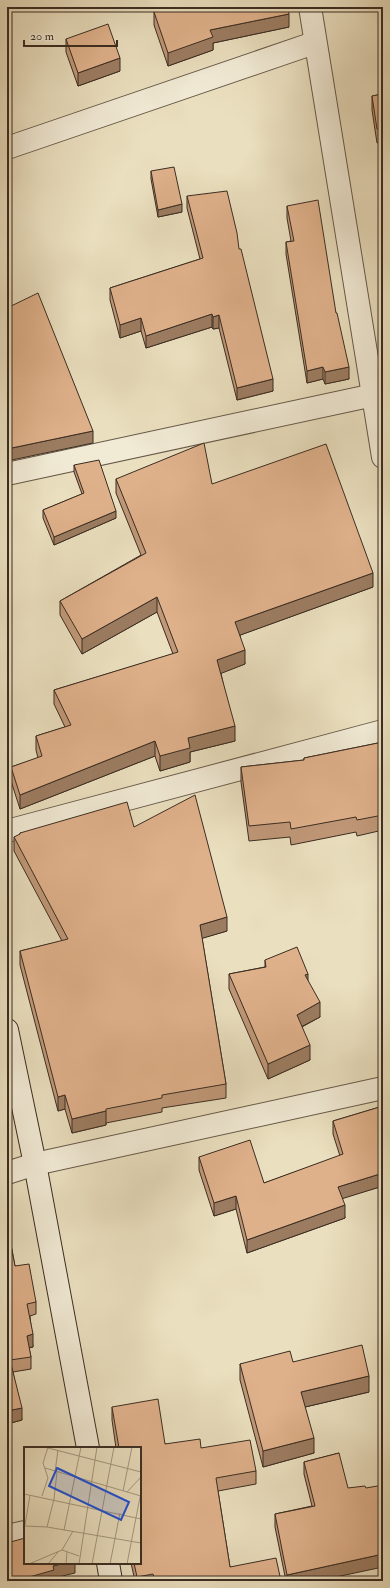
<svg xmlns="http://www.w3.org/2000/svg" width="390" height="1588" font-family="'IM FELL Double Pica',serif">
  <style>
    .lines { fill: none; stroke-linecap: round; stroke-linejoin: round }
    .street-casing { stroke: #675a49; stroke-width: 24 }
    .secondary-casing { stroke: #3b2d22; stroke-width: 24 }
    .street { stroke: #f1ead5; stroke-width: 22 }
    .secondary { stroke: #f1ead5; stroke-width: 22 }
    .wall { fill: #c09878; stroke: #3b2d22 }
    .shaded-wall { fill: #9c7c61; stroke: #3b2d22 }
    .building { fill: #dfb18b; stroke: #3b2d22 }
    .inset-road { fill: none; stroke: #a49880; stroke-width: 1 }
    .view { fill: #1d4ed8; fill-opacity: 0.15; stroke: #1d4ed8; stroke-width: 2 }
    .inset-edge { fill: none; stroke: #3b2d22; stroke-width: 2 }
  </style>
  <rect width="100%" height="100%" fill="#eadfbf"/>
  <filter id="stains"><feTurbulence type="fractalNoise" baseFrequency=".005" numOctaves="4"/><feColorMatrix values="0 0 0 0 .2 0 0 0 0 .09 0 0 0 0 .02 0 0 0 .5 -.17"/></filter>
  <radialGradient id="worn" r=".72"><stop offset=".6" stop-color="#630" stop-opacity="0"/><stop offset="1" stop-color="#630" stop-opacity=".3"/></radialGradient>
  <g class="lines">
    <defs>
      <g id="street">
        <polyline points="310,7 383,457"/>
        <polyline points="7,148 314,43"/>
        <polyline points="7,474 383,393"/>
        <polyline points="7,831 383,731"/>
        <polyline points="7,1173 35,1164 383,1088"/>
        <polyline points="7,1536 25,1532"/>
      </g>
      <g id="secondary">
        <polyline points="7,1030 35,1164 88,1448"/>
        <polyline points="108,1563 111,1581"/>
      </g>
    </defs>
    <use href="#street" class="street-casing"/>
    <use href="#secondary" class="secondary-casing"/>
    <use href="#street" class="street"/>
    <use href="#secondary" class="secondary"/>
  </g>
  <g class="wall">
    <polygon points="154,12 289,27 213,43 213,50 168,66 154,25"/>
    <polygon points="66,39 120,71 78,86 66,52"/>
    <polygon points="383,94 383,142 377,143 372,110 372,96"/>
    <polygon points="151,171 182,212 158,217 151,179"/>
    <polygon points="187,196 239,249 273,391 237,400 219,328 213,329 212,327 146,348 141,331 120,338 110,300 110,288 200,259 187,208"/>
    <polygon points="287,206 336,313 349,379 325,384 323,379 307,383 286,254 286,242 291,241 287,218"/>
    <polygon points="74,465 116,518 54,545 43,518 43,510 82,494 74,472"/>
    <polygon points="116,479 212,484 373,587 240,635 245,664 221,673 235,741 190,752 190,762 160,771 155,756 20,809 11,781 11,767 38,758 36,750 36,736 65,727 54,704 54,690 173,654 157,612 82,654 60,615 60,601 141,555 116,493"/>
    <polygon points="383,742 383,830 357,836 356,832 291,845 290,837 249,841 241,782 241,767 304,760 304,758"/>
    <polygon points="134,827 227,931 202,938 226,1084 226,1098 162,1108 162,1112 106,1123 106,1125 72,1133 65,1109 58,1111 20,965 20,951 62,941 14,851 14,837 20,835 20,833"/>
    <polygon points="265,960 308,982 320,1017 302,1027 310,1060 268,1079 229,989 229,974 265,967"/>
    <polygon points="383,1106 383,1186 342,1198 345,1218 247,1253 236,1209 214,1216 199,1170 199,1157 264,1183 340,1156 333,1134 333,1121"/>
    <polygon points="7,1224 15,1266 36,1302 36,1314 30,1316 33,1347 29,1348 31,1357 31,1369 13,1372 22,1420 7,1424"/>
    <polygon points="383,1360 383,1380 381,1373 381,1361"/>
    <polygon points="293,1362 369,1392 305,1407 314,1453 263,1467 240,1380 240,1364"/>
    <polygon points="112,1407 165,1444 201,1448 256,1471 256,1484 218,1491 230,1567 281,1581 135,1581 131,1563 140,1563 140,1448 116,1448 112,1420"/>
    <polygon points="339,1453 317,1581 286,1581 275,1527 275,1514 312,1506 304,1474 304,1462"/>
  </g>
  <g class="shaded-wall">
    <polygon points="289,14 289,27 213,43 213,50 168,66 168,53 210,30"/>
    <polygon points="120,58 120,71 78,86 78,73"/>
    <polygon points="182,204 182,212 158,217 158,210"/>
    <polygon points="212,314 212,327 146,348 146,336"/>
    <polygon points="219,315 219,328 213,329 213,317"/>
    <polygon points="141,318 141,331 120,338 120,325"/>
    <polygon points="323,367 323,379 307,383 307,371"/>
    <polygon points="349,367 349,379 325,384 325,372"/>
    <polygon points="273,379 273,391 237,400 237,388"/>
    <polygon points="93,431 93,443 7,461 7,449"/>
    <polygon points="116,511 116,518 54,545 54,537"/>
    <polygon points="373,573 373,587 235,637 235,622"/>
    <polygon points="157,597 157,612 82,654 82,639"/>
    <polygon points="245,650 245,664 217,675 217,660"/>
    <polygon points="235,726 235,741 190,752 190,762 160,771 160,756 188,738"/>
    <polygon points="155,741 155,756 20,809 20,795"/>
    <polygon points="227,917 227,931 200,939 200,925"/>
    <polygon points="308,974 308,989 305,975"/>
    <polygon points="320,1002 320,1017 297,1029 297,1015"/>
    <polygon points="310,1045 310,1060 268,1079 268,1064"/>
    <polygon points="65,1095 65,1109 58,1111 58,1097"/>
    <polygon points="106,1111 106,1125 72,1133 72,1119"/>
    <polygon points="383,1173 383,1186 338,1200 338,1187"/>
    <polygon points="236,1196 236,1209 214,1216 214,1203"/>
    <polygon points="345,1205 345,1218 247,1253 247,1240"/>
    <polygon points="33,1334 33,1347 27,1348 27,1336"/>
    <polygon points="369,1376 369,1392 301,1408 301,1392"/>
    <polygon points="22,1408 22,1420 7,1424 7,1411"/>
    <polygon points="314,1438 314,1453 263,1467 263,1451"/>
    <polygon points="383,1554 383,1567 317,1581 287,1581 287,1575"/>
    <polygon points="65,1563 75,1563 75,1573 54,1578 54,1581 15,1581 53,1566"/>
  </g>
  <g class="building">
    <polygon points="167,7 288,7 289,14 210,30 213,37 168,53 154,12"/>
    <polygon points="108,24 120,58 78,73 66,39"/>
    <polygon points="383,94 383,128 377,129 372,96"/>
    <polygon points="174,167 182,204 158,210 151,171"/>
    <polygon points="227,191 237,233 239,249 241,249 273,379 237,388 219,315 213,317 212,314 146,336 141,318 120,325 110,288 203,258 187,196"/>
    <polygon points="318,200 336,313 337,313 349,367 325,372 323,367 307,371 286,242 294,241 287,206"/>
    <polygon points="38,293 93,431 7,449 7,308"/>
    <polygon points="204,443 212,484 326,444 373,573 235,622 245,650 217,660 235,726 188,738 190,748 160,756 155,741 20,795 11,767 42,756 36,736 71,725 54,690 178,652 157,597 82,639 60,601 146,553 116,479"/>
    <polygon points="99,460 116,511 54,537 43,510 84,493 74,465"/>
    <polygon points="383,742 383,815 357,820 356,817 291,829 290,822 249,826 241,767 304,760 304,758"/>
    <polygon points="195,795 227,917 200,925 226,1084 162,1095 162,1098 106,1109 106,1111 72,1119 65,1095 58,1097 20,951 68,939 14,837 20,834 20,833 127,802 134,827"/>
    <polygon points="297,947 308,974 305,975 320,1002 297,1015 310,1045 268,1064 229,974 266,967 265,960"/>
    <polygon points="383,1106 383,1173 338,1187 345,1205 247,1240 236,1196 214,1203 199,1157 250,1140 264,1183 343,1154 333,1121"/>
    <polygon points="7,1224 15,1266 29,1264 36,1302 27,1304 33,1334 27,1336 31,1357 10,1360 22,1408 7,1411"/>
    <polygon points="362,1345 369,1376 301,1392 314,1438 263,1451 240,1364 290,1351 293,1362"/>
    <polygon points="383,1360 383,1368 381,1361"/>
    <polygon points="158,1399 165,1444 200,1439 201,1448 250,1440 256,1471 216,1478 230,1567 276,1558 281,1581 155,1581 153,1574 137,1577 134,1563 140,1563 140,1448 119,1448 112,1407"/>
    <polygon points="339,1453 348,1488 365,1486 366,1488 383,1485 383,1554 287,1575 275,1514 315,1506 304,1462"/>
    <polygon points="25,1538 25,1563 65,1563 53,1566 54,1570 15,1581 7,1581 7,1543"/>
  </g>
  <g transform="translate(24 1447)">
    <rect width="117" height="117" fill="#eadfbf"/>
    <path class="inset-road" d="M 24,1 L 117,25M 21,21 L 117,49M 31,25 L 34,3M 99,44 L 108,0M 103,45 L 117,30M 0,47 L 117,72M 18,49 L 24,31 L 19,16 L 24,0M 1,78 L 6,48M 0,79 L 23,80 L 117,96M 23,80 L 30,52 L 33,25M 40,83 L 57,0M 38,103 L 55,109M 5,117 L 38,103 L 49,84M 24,117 L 34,105M 42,117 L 43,105M 55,117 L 73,0M 68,117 L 90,0M 86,117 L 96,66M 103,117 L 117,45"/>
    <path class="view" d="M 33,21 L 105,55 L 97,73 L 25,39 Z"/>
    <rect width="117" height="117" class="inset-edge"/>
  </g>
  <rect width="390" height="1588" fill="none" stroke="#eadfbf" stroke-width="24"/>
  <rect x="8" y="8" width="374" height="1572" fill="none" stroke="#3b2d22" stroke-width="2"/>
  <rect x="12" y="12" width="366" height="1564" fill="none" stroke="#3b2d22"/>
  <path d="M24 40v6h93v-6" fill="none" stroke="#3b2d22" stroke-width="2"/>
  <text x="30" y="40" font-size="12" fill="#3b2d22" stroke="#f1ead5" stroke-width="3" paint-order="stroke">20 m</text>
  <rect width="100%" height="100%" filter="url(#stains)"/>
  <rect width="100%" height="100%" fill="url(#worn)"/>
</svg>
